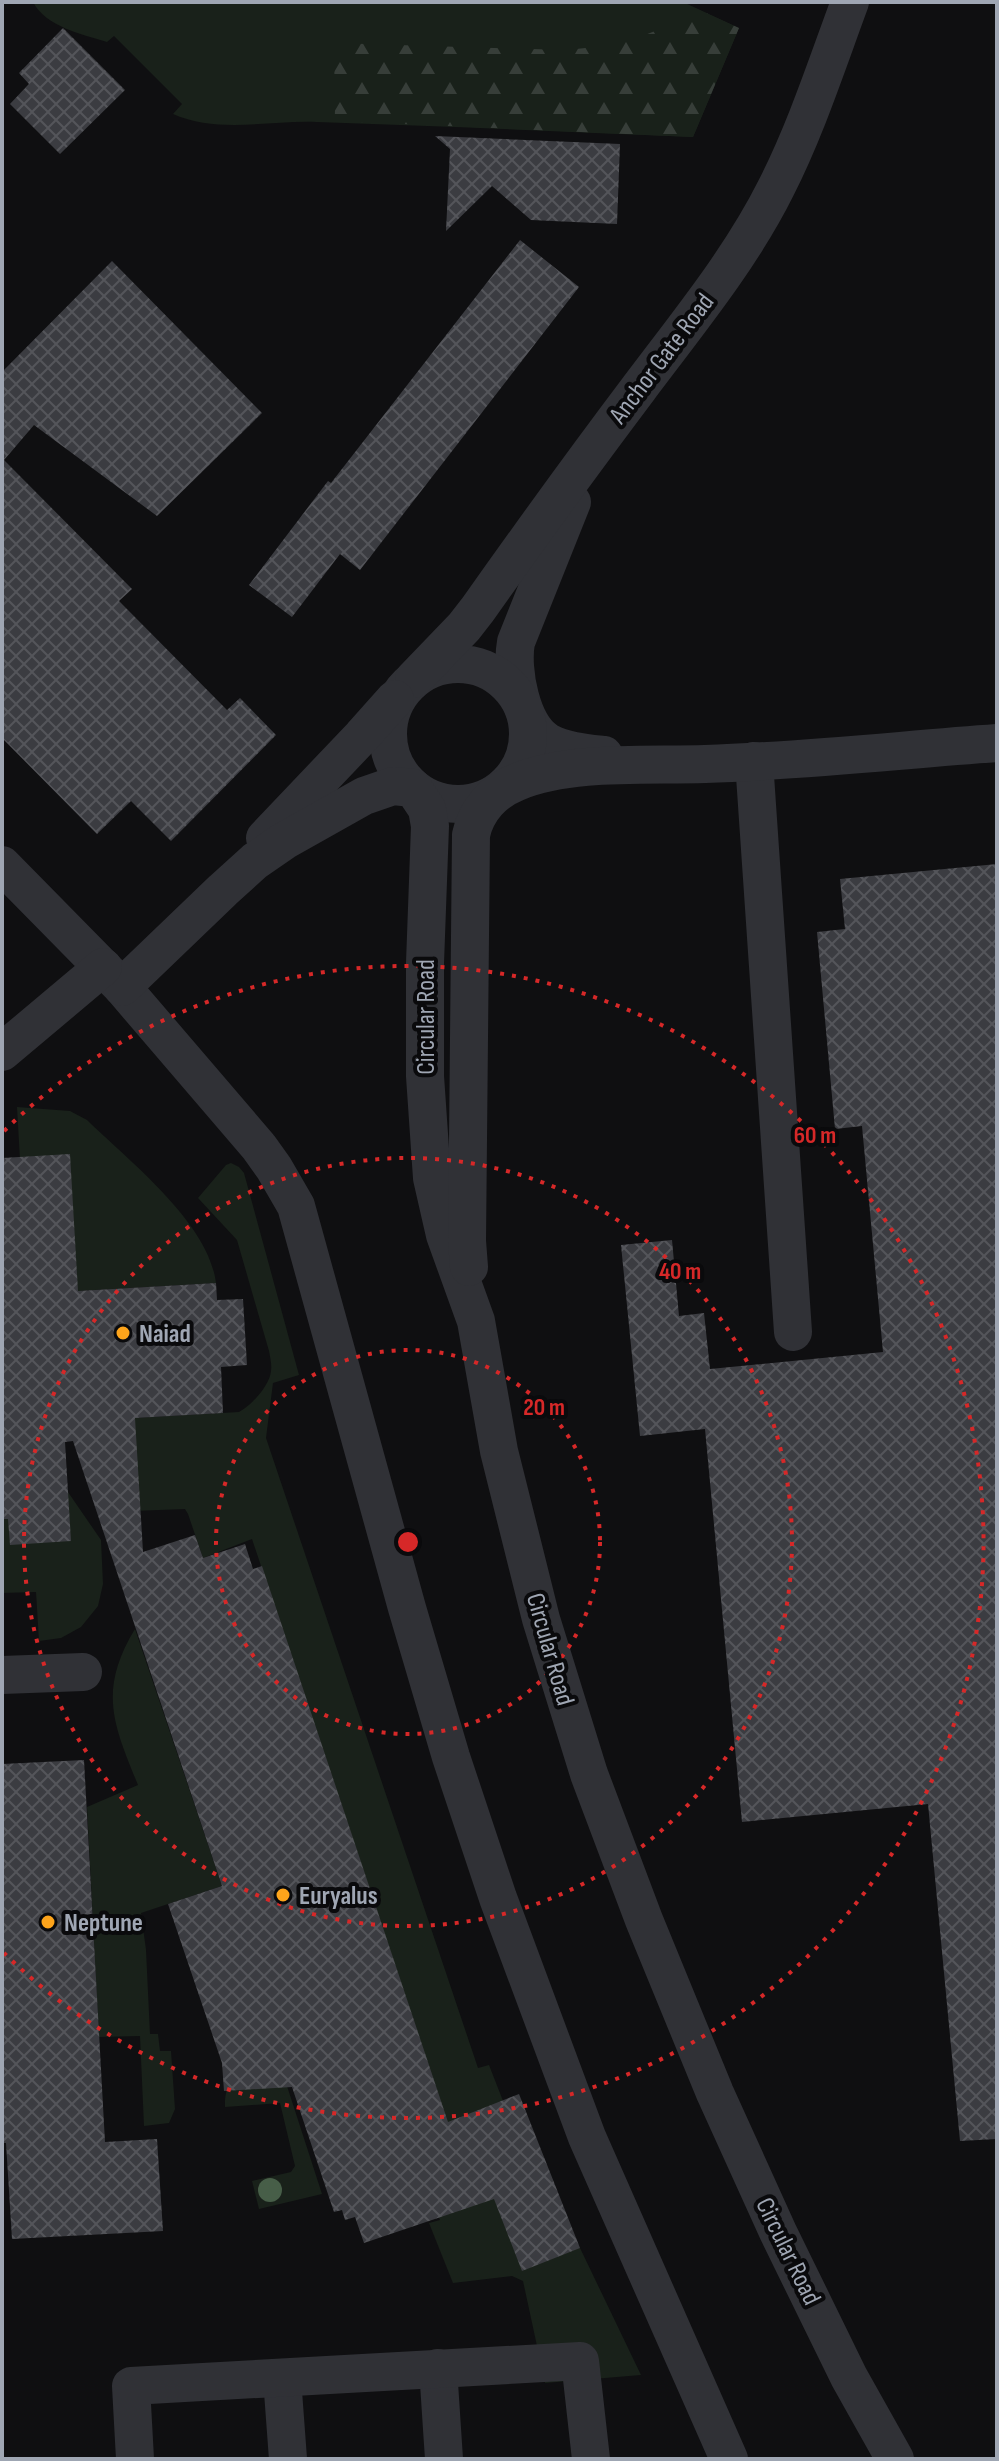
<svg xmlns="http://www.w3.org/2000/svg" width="999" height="2461" font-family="'Sofia Sans Condensed',sans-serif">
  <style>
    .green { fill: #19211a }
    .forest { fill: url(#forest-firs) }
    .building { fill: url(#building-cross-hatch) }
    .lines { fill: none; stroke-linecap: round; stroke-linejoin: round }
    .lane { stroke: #303136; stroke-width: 38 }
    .tree { fill: #475e48 }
    .ring { fill: none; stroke: #d62828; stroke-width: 4; stroke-dasharray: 4 8 }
    .poi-dot { fill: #fda41b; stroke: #0a0a0c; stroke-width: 3 }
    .labels { text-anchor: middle; stroke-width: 8; stroke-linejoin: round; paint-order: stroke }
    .street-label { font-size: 26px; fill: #9fa6b3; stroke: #0a0a0c }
    .poi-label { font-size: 26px; font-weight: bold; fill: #9fa6b3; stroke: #0a0a0c; text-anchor: start }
    .centre { fill: #d62828; stroke: #0a0a0c; stroke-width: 4 }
    .ring-label { font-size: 24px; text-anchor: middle; font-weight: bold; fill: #d62828; stroke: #0a0a0c; stroke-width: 8; stroke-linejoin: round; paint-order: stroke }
  </style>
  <defs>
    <pattern id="forest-firs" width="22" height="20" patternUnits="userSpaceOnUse" patternTransform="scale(2)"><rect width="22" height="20" fill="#19211a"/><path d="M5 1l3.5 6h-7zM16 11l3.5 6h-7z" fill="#373e39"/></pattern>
    <pattern id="building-cross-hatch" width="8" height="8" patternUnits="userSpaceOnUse" patternTransform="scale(2)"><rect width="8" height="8" fill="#3b3c41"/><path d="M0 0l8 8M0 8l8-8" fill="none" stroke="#54555a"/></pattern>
  </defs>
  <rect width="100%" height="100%" fill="#0f0f11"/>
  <g class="green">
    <path d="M 33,2 L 683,2 L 739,28 L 693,137 C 568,132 443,126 317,122 C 270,120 218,134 173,114 L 182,104 L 114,36 L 107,42 C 82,34 46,27 33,2 Z"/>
    <path d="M 17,1107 L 70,1111 L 87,1120 C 129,1161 209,1223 216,1283 L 78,1291 L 20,1160 Z"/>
    <path d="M 231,1163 L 239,1167 L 244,1173 L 299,1375 L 273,1383 L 266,1438 L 478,2068 L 489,2065 L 505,2106 L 460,2160 L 252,1539 L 203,1558 L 188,1514 L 185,1509 L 133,1511 L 135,1418 L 239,1412 C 251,1406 270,1385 271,1371 C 272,1364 270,1357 269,1351 L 237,1240 L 198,1198 L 226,1165 Z"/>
    <polygon points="2,1404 8,1405 101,1540 103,1584 98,1606 81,1627 61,1638 39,1641 36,1592 2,1593"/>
    <path d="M 135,1629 L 222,1886 L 141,1913 L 146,1950 L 150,2034 L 158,2034 L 160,2051 L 171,2051 L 175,2109 L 169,2123 L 144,2126 L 140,2036 L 99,2037 L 87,1807 L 138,1785 C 113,1724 98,1690 135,1629 Z"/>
    <path d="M 275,2049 L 322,2194 L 259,2209 L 252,2181 L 291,2172 L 295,2166 L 280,2103 L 225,2107 C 224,2072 248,2063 275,2049 Z"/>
    <polygon points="484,2174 580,2248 641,2375 545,2383 523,2281 512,2276 453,2283 429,2223 440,2220 429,2193"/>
  </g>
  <path class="forest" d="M 697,9 L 739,28 L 693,137 L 335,121 L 334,43 L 563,50 C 621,46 646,39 697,9 Z"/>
  <g class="building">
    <polygon points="63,28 125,90 60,154 10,104 29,84 19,73"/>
    <polygon points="435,136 620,144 617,224 531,220 492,186 446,231 450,149"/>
    <polygon points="520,240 579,287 360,570 340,554 292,617 249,585 328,481 331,483"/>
    <polygon points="112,261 262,413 157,516 34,425 4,460 132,589 119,601 227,710 240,698 276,735 171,841 131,801 97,834 2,738 2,372"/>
    <polygon points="997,864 997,2139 960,2141 928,1804 742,1822 705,1429 640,1436 621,1245 672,1240 679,1316 704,1313 710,1369 883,1352 862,1126 835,1129 817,932 845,929 840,879"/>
    <polygon points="70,1154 78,1291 216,1283 217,1300 243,1299 247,1365 221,1367 223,1413 135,1418 143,1552 195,1535 203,1558 245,1544 253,1569 262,1566 448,2122 519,2094 580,2248 522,2271 494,2199 364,2243 355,2217 345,2220 342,2210 334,2212 292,2087 224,2091 222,2063 168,1904 222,1886 73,1441 65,1442 71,1541 10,1545 8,1519 2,1519 2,1158"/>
    <polygon points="84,1760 105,2142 157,2139 163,2231 12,2239 6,2143 2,2143 2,1764"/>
  </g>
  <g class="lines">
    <g class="lane">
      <path d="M 572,502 L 516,642 C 511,670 521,726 548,742 C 564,751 586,753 604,755"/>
      <circle cx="458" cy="734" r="70"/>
      <path d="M 414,679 L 464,627 L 478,609 C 531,534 584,461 639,388 C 687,324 740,260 776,188 C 806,129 827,64 850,2"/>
      <polyline points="754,761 793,1332"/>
      <polyline points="265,838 362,736 395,699"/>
      <polyline points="2,865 122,987 259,1147 274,1168 296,1206 407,1608 451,1757 498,1898 587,2137 729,2459"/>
      <polyline points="122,987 223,890 255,861 284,841 364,796 393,786 413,788 427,809 430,826 425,963 425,1076 432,1178 445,1235 476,1321 499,1451 541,1619 589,1774 644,1920 715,2093 778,2232 849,2377 895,2459"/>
      <polyline points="2,1052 103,967"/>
      <path d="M 469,1267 L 467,1241 L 471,835 C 476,810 494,791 517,782 C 570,760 647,766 705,764 C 802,761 900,750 997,743"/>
      <polyline points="2,1675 83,1672"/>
      <polyline points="438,2368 444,2459"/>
      <polyline points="282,2378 288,2459"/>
      <polyline points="135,2459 131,2386 580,2361 591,2459"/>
    </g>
  </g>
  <circle class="tree" cx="270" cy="2190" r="12"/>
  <g class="ring">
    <circle cx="408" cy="1542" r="192"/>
    <circle cx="408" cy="1542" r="384"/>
    <path d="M4 1131A576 576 0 1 1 4 1953"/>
  </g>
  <g class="poi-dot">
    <circle cx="123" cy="1333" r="8"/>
    <circle cx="283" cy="1895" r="8"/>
    <circle cx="48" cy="1922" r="8"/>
  </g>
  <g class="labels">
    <g class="street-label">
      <text transform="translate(661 358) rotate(-53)" y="9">Anchor Gate Road</text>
      <text transform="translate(425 1017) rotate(-90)" y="9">Circular Road</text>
      <text transform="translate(551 1649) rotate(74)" y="9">Circular Road</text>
      <text transform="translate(789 2251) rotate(64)" y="9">Circular Road</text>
    </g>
    <g class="poi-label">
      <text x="139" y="1342">Naiad</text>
      <text x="299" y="1904">Euryalus</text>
      <text x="64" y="1931">Neptune</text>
    </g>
  </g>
  <circle cx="408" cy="1542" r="12" class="centre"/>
  <g class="ring-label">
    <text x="815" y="1143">60 m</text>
    <text x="680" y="1279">40 m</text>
    <text x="544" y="1415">20 m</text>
  </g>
  <rect width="999" height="2461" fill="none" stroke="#9fa6b3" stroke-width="8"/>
</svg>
